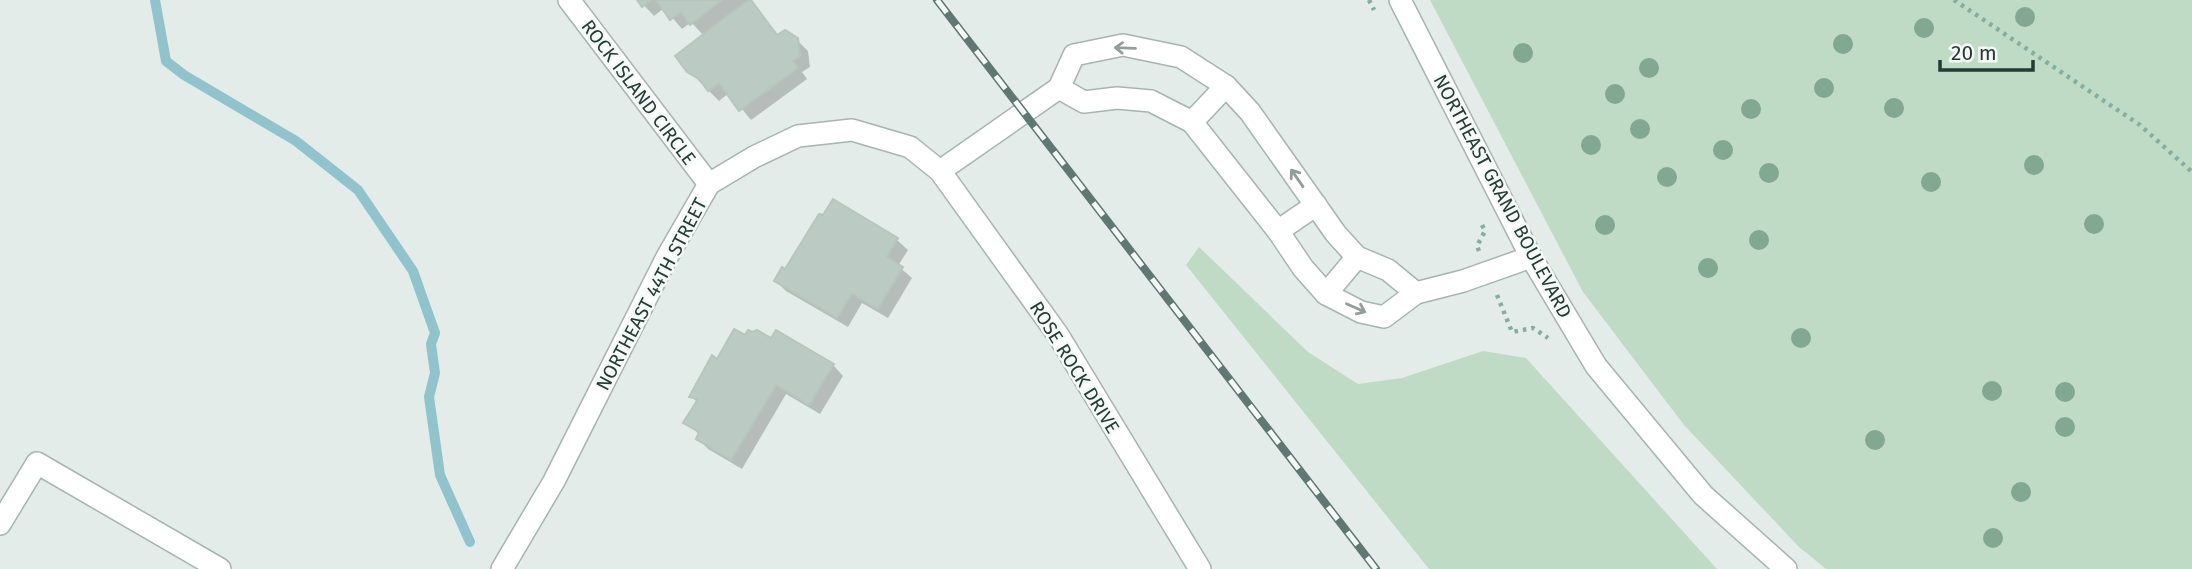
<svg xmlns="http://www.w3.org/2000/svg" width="2192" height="569" font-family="'Fira Sans',sans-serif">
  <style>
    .green { fill: #bfdbc6 }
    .shadow { fill: #0003 }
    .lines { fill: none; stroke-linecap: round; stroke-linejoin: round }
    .stream { stroke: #91c3cd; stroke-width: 10 }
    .building { fill: #bccac4; stroke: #b7c5bf; stroke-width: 2 }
    .minor-casing { stroke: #a7b4b0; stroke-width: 24 }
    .tertiary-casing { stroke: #a7b4b0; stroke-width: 24 }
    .path { stroke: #87ada1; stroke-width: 4.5; stroke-dasharray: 3.5 5; stroke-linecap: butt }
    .minor { stroke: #fff; stroke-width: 21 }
    .tertiary { stroke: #fff; stroke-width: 21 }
    .rail-casing { stroke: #5f7871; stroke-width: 8 }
    .rail { stroke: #f4f9f7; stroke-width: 5; stroke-dasharray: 16; stroke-linecap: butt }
    .tree { fill: #82a892 }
    .oneway { stroke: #929e9a }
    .labels { text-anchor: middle; stroke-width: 5; stroke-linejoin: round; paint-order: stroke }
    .street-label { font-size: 19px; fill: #253c36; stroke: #f4f9f7 }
  </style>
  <rect width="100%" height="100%" fill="#e4ece9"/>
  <g class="green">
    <polygon points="1430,0 2192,0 2192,569 1826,569 1799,547 1684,425 1583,292"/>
    <polygon points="1199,247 1308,352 1358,384 1402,378 1483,351 1526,358 1717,569 1429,569 1186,265"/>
  </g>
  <g class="shadow">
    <polygon points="639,0 749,0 779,36 797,40 808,51 810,67 802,72 807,79 751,120 729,93 719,101 688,70 704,36 691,22 682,29 664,8 654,16"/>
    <polygon points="834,201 897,240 908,250 898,266 912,278 888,318 862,303 848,327 786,291 776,281 786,271"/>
    <polygon points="746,337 833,365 843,376 820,414 786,394 742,469 708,449 698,438 700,435 686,423 698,403 691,396 718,361"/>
  </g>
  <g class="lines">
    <polyline class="stream" points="155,0 166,61 184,75 296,141 358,190 413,271 435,333 431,344 435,373 429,397 440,475 470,542"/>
  </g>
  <g class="building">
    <polygon points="637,0 651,0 642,7"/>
    <polygon points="656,0 722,0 690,25 681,12 670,20"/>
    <polygon points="748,0 751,0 777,35 785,30 798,38 800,56 793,61 798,68 739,111 719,83 708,91 699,79 687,72 675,56"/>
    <polygon points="833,199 898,238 887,257 903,267 878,309 852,294 837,318 774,281 782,267 785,269 819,214 823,215"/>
    <polygon points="734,329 745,335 748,330 753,332 757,330 771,338 776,330 834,364 809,405 776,385 731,460 696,439 699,432 683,423 698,399 689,397 712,355 717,359"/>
  </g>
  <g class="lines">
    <defs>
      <g id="minor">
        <polyline points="569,0 709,184"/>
        <polyline points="1059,88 1084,102 1117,98 1151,101 1192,122 1278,231 1303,268 1326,294 1361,312 1384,317 1416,293 1463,281 1531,257"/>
        <polyline points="1192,122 1226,86"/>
        <polyline points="940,171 1059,88 1074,55 1123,45 1181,57 1226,86 1250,112 1336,234 1357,257 1388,270 1416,293"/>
        <polyline points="1278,231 1316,205"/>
        <polyline points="1326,294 1357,257"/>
        <polyline points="0,524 37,463 220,569"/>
        <polyline points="502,569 554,481 667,257 709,184 754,157 798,136 852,130 910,147 940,171 1058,335 1200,569"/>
      </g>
      <polyline id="tertiary" points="1400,0 1531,257 1596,366 1703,495 1786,569"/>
    </defs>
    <use href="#minor" class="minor-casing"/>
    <use href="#tertiary" class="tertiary-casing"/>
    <g class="path">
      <polyline points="1369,0 1374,10"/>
      <polyline points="1954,0 2140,125 2192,172"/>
      <polyline points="1479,251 1477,246 1485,231 1480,221"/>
      <polyline points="1497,295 1512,332 1533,328 1548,338"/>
    </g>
    <use href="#minor" class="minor"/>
    <use href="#tertiary" class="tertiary"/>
    <defs>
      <polyline id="rail" points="937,0 1376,569"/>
    </defs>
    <use href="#rail" class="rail-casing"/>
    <use href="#rail" class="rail"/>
  </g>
  <g class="tree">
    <circle cx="2025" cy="17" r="10"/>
    <circle cx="1924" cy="28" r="10"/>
    <circle cx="1843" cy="44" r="10"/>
    <circle cx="1523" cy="53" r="10"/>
    <circle cx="1649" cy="68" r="10"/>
    <circle cx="1824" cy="88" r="10"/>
    <circle cx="1615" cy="94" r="10"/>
    <circle cx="1894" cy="108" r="10"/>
    <circle cx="1751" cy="109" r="10"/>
    <circle cx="1640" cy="129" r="10"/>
    <circle cx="1591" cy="145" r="10"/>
    <circle cx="1723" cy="150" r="10"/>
    <circle cx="2034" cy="165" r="10"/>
    <circle cx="1769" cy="173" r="10"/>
    <circle cx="1667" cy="177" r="10"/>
    <circle cx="1931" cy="182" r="10"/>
    <circle cx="2094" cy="224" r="10"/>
    <circle cx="1605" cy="225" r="10"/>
    <circle cx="1759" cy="240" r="10"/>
    <circle cx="1708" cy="268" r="10"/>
    <circle cx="1801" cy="338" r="10"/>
    <circle cx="1992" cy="391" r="10"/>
    <circle cx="2065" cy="392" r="10"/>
    <circle cx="2065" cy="427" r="10"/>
    <circle cx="1875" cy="440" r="10"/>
    <circle cx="2021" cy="492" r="10"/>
    <circle cx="1993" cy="538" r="10"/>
  </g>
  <defs><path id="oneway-shaft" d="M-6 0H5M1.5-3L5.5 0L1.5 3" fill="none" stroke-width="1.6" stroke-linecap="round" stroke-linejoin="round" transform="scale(1.75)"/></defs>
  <g class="oneway">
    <use href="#oneway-shaft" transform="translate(1125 48) rotate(-178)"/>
    <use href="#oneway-shaft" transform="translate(1297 178) rotate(-125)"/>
    <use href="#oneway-shaft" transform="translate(1356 308) rotate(24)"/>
  </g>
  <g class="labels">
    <g class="street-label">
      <text transform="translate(639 92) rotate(53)" y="7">ROCK ISLAND CIRCLE</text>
      <text transform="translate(1503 196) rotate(62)" y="7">NORTHEAST GRAND BOULEVARD</text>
      <text transform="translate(651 294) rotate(-62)" y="7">NORTHEAST 44TH STREET</text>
      <text transform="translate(1075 367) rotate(58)" y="7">ROSE ROCK DRIVE</text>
    </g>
  </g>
  <path d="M1940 60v10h93v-10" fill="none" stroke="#253c36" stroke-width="3.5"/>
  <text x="1951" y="60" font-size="21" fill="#253c36" stroke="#f4f9f7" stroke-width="5" paint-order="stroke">20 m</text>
</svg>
